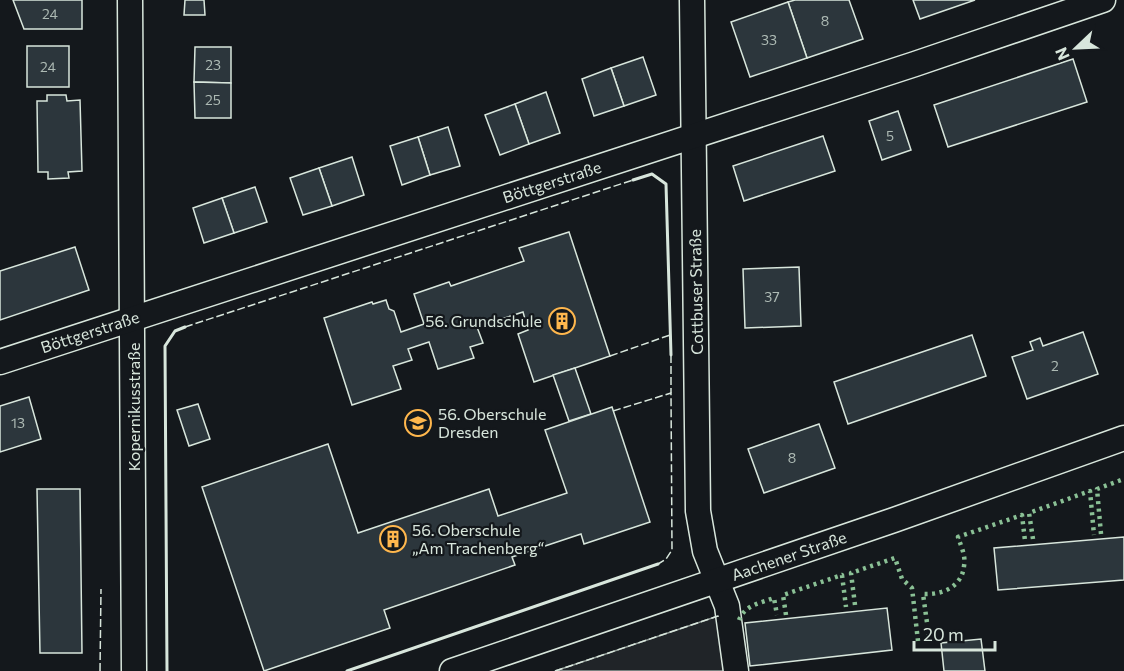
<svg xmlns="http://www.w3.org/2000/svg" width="1124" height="671" font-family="Commissioner,sans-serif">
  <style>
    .green { fill: #202428; stroke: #939e99; stroke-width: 1.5 }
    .building { fill: #2c363c; stroke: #d8e6dc; stroke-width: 1.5 }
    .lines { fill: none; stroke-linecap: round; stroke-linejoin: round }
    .street-casing { stroke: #d8e6dc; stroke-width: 27 }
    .street { stroke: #14181c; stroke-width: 24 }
    .hedge { stroke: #8ac095; stroke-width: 4.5; stroke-dasharray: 3 4.5; stroke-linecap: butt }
    .fence { stroke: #d8e6dc; stroke-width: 1.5; stroke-dasharray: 8 3; stroke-linecap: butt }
    .wall { stroke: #d8e6dc; stroke-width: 3 }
    .labels { text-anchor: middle; stroke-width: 4.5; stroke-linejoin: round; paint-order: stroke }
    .number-label { font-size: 14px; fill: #adbab4 }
    .street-label { font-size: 16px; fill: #d8e6dc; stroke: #14181c }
    .poi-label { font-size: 16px; fill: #d8e6dc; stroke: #14181c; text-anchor: start }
  </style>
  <rect width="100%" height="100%" fill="#14181c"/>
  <polygon class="green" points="718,616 725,671 555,671 576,664"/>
  <g class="building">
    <polygon points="13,0 82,0 82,29 24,29"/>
    <polygon points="185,0 204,0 205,15 184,15"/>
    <polygon points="795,0 849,0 863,39 807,58 788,2"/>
    <polygon points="913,0 975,0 920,19"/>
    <polygon points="788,2 807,58 750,77 731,22"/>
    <rect x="27" y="46" width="42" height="41"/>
    <polygon points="195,47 231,47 231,83 194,82"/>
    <polygon points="643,57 656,95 624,106 611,68"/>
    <polygon points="1073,59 1087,102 948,147 934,105"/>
    <polygon points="611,68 624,106 594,116 582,79"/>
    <polygon points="194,82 231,83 231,118 195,118"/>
    <polygon points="546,92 560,133 529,144 515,104"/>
    <polygon points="47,95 66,95 67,101 80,100 82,171 68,172 69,178 48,179 48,172 38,172 37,101 47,101"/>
    <polygon points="515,104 529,144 500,155 485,115"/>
    <polygon points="898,111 911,150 882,160 869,121"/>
    <polygon points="448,127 460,166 430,175 418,137"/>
    <polygon points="823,136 835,171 744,201 733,166"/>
    <polygon points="418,137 430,175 402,185 390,146"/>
    <polygon points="352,157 364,195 332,206 319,168"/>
    <polygon points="319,168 332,206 303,215 290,178"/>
    <polygon points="255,187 267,222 234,233 222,198"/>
    <polygon points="222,198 234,233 204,243 193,208"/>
    <polygon points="569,232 610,356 534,382 518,334 528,330 523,312 477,327 483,343 470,347 474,358 438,369 429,342 408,349 412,360 393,366 401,389 352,405 324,318 372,302 373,304 386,300 389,309 394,311 401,332 424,324 414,294 449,282 451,286 524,261 519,248"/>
    <polygon points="75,247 89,290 0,320 0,271"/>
    <polygon points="799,267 801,326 745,328 743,269"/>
    <polygon points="1083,332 1098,374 1027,399 1012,357 1033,350 1030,342 1040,338 1043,346"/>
    <polygon points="972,335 986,376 848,424 834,382"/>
    <polygon points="575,368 591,414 569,421 553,375"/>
    <polygon points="29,397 41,439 0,452 0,406"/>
    <polygon points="198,404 210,439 189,446 177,410"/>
    <polygon points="612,407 650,522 584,544 581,534 512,557 515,565 384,610 390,628 264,671 202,487 328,444 358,533 489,489 498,516 567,493 545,430"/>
    <polygon points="819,424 835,468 764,493 748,449"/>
    <polygon points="37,489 80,489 82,653 40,653"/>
    <polygon points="1124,537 1124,580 998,590 994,548"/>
    <polygon points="887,608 892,650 750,666 745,623"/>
    <polygon points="981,639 985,671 944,671 941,643"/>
  </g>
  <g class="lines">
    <defs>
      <g id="street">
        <polyline points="130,0 134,671"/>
        <polyline points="692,0 698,511 705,551 727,606 736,671"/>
        <polyline points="0,362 915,64 1103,0"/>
        <polyline points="452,671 894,520 1124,438"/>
      </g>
    </defs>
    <use href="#street" class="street-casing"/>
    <use href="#street" class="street"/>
    <g class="hedge">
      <polyline points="1101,534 1097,489 1124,479"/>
      <polyline points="1033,539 1029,513 1090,491 1094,535"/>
      <polyline points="855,605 851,573 895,558 902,579 912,588 918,641"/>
      <polyline points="786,615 783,595 842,575 846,607"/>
      <path d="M 739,620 C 745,605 760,603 774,598 L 777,615"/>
      <path d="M 929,637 L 923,594 C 942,595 962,587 964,566 C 966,556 961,546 958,537 L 1022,515 L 1025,541"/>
    </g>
    <g class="fence">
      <polyline points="185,327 633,180"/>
      <polyline points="671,355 671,393"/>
      <polyline points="610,356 670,335"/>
      <polyline points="613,411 671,393 672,550 666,559 658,564"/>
      <polyline points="100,671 101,589"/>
      <polyline points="555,671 718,616 718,618"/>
    </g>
    <g class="wall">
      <polyline points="633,180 652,174 666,184 671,355"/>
      <polyline points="167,671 165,346 175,331 185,327"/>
      <polyline points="347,671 658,564"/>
    </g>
  </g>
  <defs>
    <symbol id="building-ring" viewBox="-11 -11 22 22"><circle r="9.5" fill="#14181c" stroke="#ffb74d" stroke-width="1.5"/><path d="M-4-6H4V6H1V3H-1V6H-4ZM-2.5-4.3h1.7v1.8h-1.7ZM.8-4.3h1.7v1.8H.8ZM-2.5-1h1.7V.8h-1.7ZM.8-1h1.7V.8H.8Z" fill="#ffb74d"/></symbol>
    <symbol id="school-ring" viewBox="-11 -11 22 22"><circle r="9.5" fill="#14181c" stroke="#ffb74d" stroke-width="1.5"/><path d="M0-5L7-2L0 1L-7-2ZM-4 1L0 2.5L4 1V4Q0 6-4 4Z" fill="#ffb74d"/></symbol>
  </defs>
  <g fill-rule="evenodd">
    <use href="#building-ring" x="547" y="306" width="30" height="30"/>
    <use href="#school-ring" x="403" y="408" width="30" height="30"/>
    <use href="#building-ring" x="378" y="524" width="30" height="30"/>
  </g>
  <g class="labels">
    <g class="number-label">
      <text x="50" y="19">24</text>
      <text x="825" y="26">8</text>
      <text x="769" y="45">33</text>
      <text x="213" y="70">23</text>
      <text x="48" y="72">24</text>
      <text x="213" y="105">25</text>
      <text x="890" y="141">5</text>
      <text x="772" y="302">37</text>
      <text x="1055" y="371">2</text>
      <text x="18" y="428">13</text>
      <text x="792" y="463">8</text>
    </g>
    <g class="street-label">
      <text transform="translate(552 182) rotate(-18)" y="6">Böttgerstraße</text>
      <text transform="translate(696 292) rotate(-91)" y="6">Cottbuser Straße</text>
      <text transform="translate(90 332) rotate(-18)" y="6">Böttgerstraße</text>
      <text transform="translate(134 407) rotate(-90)" y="6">Kopernikusstraße</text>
      <text transform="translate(789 556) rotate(-19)" y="6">Aachener Straße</text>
    </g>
    <g class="poi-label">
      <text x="542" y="327" text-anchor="end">56. Grundschule</text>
      <text x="438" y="420">56. Oberschule<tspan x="438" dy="18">Dresden</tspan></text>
      <text x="412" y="536">56. Oberschule<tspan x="412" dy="18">„Am Trachenberg“</tspan></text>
    </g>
  </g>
  <g transform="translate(1076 48) rotate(247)" stroke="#14181c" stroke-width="4.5" paint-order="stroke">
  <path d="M0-4.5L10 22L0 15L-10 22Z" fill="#d8e6dc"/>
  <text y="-9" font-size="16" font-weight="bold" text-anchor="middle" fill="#d8e6dc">N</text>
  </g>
  <path d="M914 641v9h81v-9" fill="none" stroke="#d8e6dc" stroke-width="3"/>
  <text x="923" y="641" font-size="18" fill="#d8e6dc" stroke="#14181c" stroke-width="4.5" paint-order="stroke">20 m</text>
</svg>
